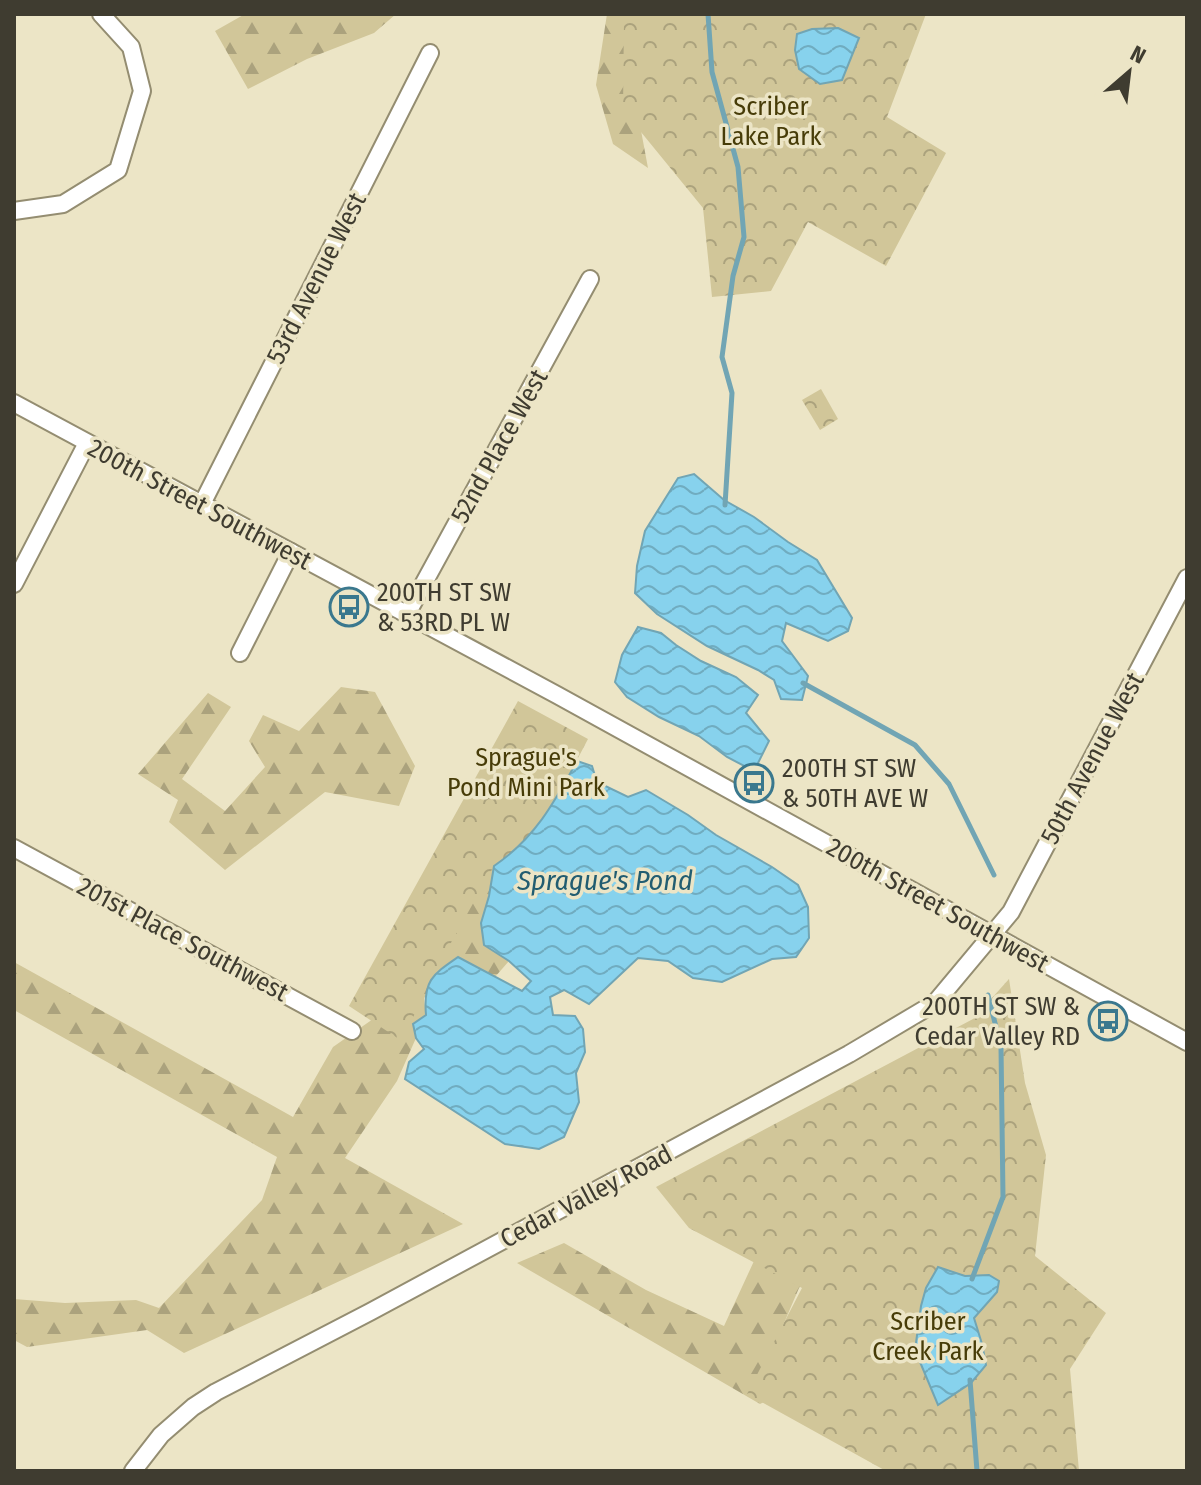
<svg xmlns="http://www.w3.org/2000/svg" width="1201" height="1485" font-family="'Fira Sans Condensed',sans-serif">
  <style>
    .forest { fill: url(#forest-firs) }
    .park { fill: url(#park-crowns) }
    .water { fill: url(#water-waves); stroke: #71a5b4; stroke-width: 2 }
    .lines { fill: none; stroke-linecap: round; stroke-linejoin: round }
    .stream { stroke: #71a5b4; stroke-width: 5 }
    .minor-casing { stroke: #948d71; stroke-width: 20 }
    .minor { stroke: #fff; stroke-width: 16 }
    .labels { text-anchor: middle; stroke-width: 7; stroke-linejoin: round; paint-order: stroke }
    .park-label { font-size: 26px; fill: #473c08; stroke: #ece5c6 }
    .street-label { font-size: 26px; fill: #3f3c30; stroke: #ece5c6 }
    .poi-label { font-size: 26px; fill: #3f3c30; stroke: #ece5c6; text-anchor: start }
    .water-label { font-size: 28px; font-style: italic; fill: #225d71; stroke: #ece5c6 }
  </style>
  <defs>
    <pattern id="forest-firs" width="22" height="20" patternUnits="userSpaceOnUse" patternTransform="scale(2)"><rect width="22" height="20" fill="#d1c699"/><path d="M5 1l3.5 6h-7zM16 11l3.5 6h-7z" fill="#aba27d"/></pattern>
    <pattern id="park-crowns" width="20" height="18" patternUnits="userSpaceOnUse" patternTransform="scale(2)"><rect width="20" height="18" fill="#d1c699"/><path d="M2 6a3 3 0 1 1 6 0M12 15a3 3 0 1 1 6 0" fill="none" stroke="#aba27d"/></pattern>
    <pattern id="water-waves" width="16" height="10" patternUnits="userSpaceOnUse" patternTransform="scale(2)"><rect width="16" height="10" fill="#87d2ed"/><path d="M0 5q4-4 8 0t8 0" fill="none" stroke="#70acc0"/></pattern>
  </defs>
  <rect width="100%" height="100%" fill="#ece5c6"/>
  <g class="forest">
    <polygon points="245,14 396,14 374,33 307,59 248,89 215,31"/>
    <polygon points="607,14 639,14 637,109 648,168 613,144 596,85"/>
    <polygon points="341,687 375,692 415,766 399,806 325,792 225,870 169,822 178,800 138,774 208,693 231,707 182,779 225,811 265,767 249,741 263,715 299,731"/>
    <polygon points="494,866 489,896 481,923 484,944 509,961 495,977 458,957 424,998 426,1016 413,1024 416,1038 397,1081 345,1158 463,1224 184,1353 147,1330 27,1347 14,1340 14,1299 65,1303 136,1300 159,1308 262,1200 277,1157 14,1010 14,962 293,1117 333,1047 383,1012"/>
    <polygon points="841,1227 799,1288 778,1337 796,1386 760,1404 517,1263 564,1243 646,1290 724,1326 754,1261"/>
  </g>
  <g class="park">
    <polygon points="624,14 926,14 887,117 946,153 886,266 808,222 771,291 712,297 703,208 623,110"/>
    <polygon points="821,389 838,419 820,430 802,400"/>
    <polygon points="518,701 588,739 557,798 537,828 512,854 494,866 433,975 402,1041 349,1006"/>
    <polygon points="1009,979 1025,1083 1046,1155 1035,1256 1106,1313 1070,1369 1079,1471 886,1471 747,1394 802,1288 689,1228 656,1187 973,1019"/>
  </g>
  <g class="water">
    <polygon points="838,28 859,38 842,80 820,84 799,69 795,50 797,34 812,29"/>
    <polygon points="694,474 724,500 754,517 788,542 817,560 852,618 848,631 828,641 786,623 782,641 808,676 802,700 781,699 774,680 758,670 707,646 657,614 635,593 637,566 645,531 678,478"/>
    <polygon points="638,627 661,633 676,645 701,661 736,677 758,695 746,713 769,741 755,769 752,770 727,757 699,736 659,717 627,697 615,682 622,655"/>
    <path d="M 577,761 L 592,766 L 597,782 L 628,797 L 646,790 L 688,815 L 716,835 L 772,867 L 798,885 L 808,907 L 809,938 L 796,957 L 772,959 L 722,982 L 693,978 L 668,961 L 638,958 L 589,1004 L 564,990 L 550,997 L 553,1015 L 575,1016 L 583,1029 L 585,1052 L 576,1073 L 579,1102 L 564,1137 L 539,1149 L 505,1144 L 405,1079 L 409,1062 L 424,1049 L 416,1038 L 413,1024 L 426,1015 C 423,981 432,975 458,957 L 522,991 L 531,981 L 509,961 L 484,945 L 481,923 L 489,896 L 494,866 C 535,838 554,803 577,761 Z"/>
    <polygon points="938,1267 965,1276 989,1275 999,1281 997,1292 974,1318 982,1344 986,1365 971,1383 938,1405 915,1350 921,1306 926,1288"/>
  </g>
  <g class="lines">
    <g class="stream">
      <polyline points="708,14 712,72 738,167 744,237 733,276 722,357 732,393 725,505"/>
      <polyline points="803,683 915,745 949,784 994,875"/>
      <polyline points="972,1279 1003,1197 1001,1047 988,995"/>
      <polyline points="970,1380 977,1471"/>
    </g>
    <defs>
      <g id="minor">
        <polyline points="14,211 63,204 118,170 142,91 131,47 101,14"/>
        <polyline points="14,403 557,695 1187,1042"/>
        <polyline points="202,504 430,53"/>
        <polyline points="14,584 87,443"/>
        <polyline points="407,614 590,279"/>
        <polyline points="240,653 291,552"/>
        <polyline points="14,848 352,1031"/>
        <polyline points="133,1471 161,1435 193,1407 216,1392 370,1312 849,1054 935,1003 1011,912 1187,578"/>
      </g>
    </defs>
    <use href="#minor" class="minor-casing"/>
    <use href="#minor" class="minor"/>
  </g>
  <defs>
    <symbol id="bus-ring" viewBox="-11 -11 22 22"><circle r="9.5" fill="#ece5c6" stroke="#3a788e" stroke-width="1.5"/><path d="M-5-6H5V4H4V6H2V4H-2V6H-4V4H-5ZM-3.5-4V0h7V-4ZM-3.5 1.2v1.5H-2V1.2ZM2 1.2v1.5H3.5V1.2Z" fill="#3a788e"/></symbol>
  </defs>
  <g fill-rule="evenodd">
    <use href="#bus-ring" x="327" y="585" width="44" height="44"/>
    <use href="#bus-ring" x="732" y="761" width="44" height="44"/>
    <use href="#bus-ring" x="1086" y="999" width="44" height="44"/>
  </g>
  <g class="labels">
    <g class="park-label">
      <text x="771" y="115">Scriber<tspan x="771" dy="30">Lake Park</tspan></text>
      <text x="526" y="766">Sprague's<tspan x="526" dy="30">Pond Mini Park</tspan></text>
      <text x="928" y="1330">Scriber<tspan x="928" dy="30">Creek Park</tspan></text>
    </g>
    <g class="street-label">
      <text transform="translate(316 278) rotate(-63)" y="9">53rd Avenue West</text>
      <text transform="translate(499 446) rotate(-61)" y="9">52nd Place West</text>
      <text transform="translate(200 504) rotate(28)" y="9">200th Street Southwest</text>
      <text transform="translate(1092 758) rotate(-62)" y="9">50th Avenue West</text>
      <text transform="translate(938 905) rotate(29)" y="9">200th Street Southwest</text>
      <text transform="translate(183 939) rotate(28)" y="9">201st Place Southwest</text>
      <text transform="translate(586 1196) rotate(-28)" y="9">Cedar Valley Road</text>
    </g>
    <g class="poi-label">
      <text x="377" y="601">200TH ST SW<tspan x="377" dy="30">&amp; 53RD PL W</tspan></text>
      <text x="782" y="777">200TH ST SW<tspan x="782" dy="30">&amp; 50TH AVE W</tspan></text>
      <text x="1080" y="1015" text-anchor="end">200TH ST SW &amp;<tspan x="1080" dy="30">Cedar Valley RD</tspan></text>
    </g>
    <g class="water-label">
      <text x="605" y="890">Sprague's Pond</text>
    </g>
  </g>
  <rect width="1201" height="1485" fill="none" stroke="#3f3c30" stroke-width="32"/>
  <g transform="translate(1129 72) rotate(28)" stroke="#ece5c6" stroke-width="6" paint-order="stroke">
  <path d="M0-6L14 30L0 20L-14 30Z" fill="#3f3c30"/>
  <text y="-12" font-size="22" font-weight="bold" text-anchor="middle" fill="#3f3c30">N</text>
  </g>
</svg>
